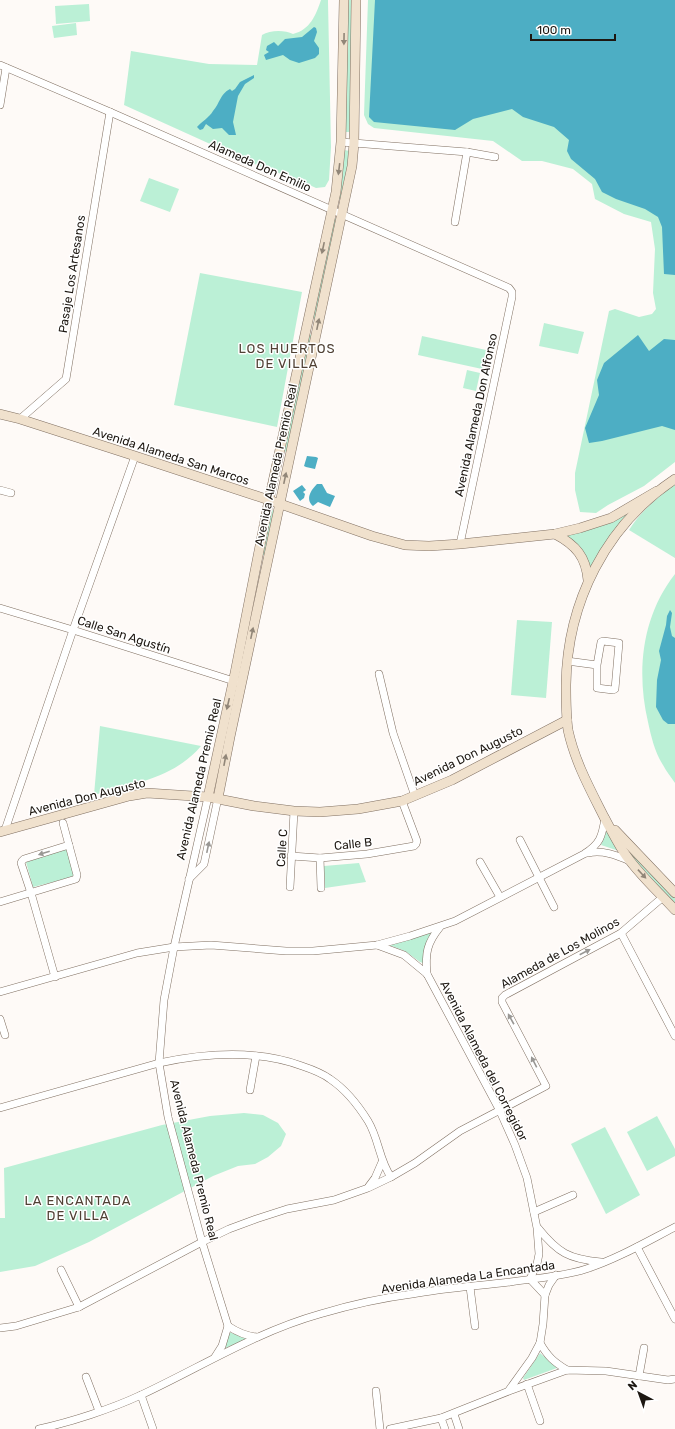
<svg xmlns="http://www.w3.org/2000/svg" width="675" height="1429" font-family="Rubik,sans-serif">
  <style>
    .green { fill: #bbf0d6 }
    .water { fill: #4daec4 }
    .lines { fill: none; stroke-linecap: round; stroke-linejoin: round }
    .street-casing { stroke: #807062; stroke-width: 8 }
    .secondary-casing { stroke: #807062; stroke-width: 10 }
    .street { stroke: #fff; stroke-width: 7 }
    .secondary { stroke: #f0e1cd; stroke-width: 9 }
    .oneway { fill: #918678 }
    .oneway2 { fill: #999794 }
    .labels { text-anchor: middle; stroke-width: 3; stroke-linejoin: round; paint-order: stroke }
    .street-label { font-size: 12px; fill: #1d1711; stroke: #fff }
    .neighbourhood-label { font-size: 13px; letter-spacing: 1px; fill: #504134; stroke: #fff }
  </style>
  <rect width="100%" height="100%" fill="#fefaf7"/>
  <g class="green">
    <path d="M 321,0 L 328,0 L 328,2 L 331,147 L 329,180 L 325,187 L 316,188 L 301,181 L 259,166 L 124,105 L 131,51 L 209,64 L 257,65 L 262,35 C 270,30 285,30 293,34 C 310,30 316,15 321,0 Z"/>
    <polygon points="348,0 352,0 351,132 345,132"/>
    <polygon points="368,0 675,0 675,462 644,486 608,505 596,513 580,512 575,490 575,473 609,311 615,309 639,317 652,314 656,309 653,293 655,249 651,222 624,214 595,199 592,184 573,169 542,161 522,161 493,141 374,128 368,124 364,115"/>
    <polygon points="89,4 90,21 56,24 55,6"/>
    <polygon points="76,23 77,35 54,38 52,26"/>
    <polygon points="344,150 350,151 342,199 337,199"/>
    <polygon points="149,178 179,189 170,212 140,201"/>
    <polygon points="333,218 338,219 317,319 312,318"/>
    <polygon points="200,273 302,292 277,427 174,405"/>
    <polygon points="544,323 584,332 578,354 539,346"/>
    <polygon points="308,334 312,335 288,452 283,451"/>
    <polygon points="422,336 486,350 482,369 418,355"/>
    <polygon points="467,370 480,373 476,391 463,388"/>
    <path d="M 675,484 L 675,558 L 629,530 C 641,511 657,498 675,484 Z"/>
    <polygon points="634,508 591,568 565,535"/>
    <polygon points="271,510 275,511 266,555 262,555"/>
    <path d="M 675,574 L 675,783 C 671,777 666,771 663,765 C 655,753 651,736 648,722 C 636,671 642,616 675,574 Z"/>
    <polygon points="517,620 552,622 546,698 511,695"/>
    <path d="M 100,726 L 201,746 C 186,764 166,774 144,781 L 142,780 L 138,781 L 137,783 L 94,795 Z"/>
    <polygon points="608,827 619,851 601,845"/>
    <polygon points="626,846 675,898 675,904 633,858"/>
    <polygon points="66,849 67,850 75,874 73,877 33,887 26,862"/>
    <polygon points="359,863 366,882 325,888 324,866"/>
    <polygon points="432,932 427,942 423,963 420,962 405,951 389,945"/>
    <polygon points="244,1113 263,1115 278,1123 286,1134 281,1146 268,1157 255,1164 238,1166 213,1176 89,1242 35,1266 0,1272 0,1218 5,1218 4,1168 162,1125 210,1116"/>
    <polygon points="657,1116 675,1149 675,1156 647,1171 627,1132"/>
    <polygon points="605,1127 640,1195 606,1214 571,1144"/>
    <polygon points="229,1332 247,1339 223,1349"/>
    <polygon points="540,1353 557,1368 524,1380 523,1378"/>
  </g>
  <g class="water">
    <polygon points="375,0 675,0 675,275 664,274 662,227 658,217 645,209 616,199 602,192 595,179 571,159 567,151 569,140 554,127 523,117 512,109 473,119 455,130 374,122 369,117"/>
    <polygon points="314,27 316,28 317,32 314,41 319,48 319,54 315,58 299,63 290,60 283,55 266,60 264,55 269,52 266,50 267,46 274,42 278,46 285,39 302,37"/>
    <path d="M 254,75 L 254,78 L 245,84 L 238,96 L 233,122 L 236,135 L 229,135 L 222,128 L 213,129 L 206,124 L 203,129 L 200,130 L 197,127 C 202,121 209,118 213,111 C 220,103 220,94 230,89 L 232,91 L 235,89 L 240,82 Z"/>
    <polygon points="638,335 649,351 664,339 675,340 675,430 662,426 602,441 589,443 585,428 599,395 597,380 604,363"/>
    <polygon points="307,456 316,457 318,458 315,469 306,467 304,466"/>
    <path d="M 317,484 L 322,484 L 327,493 L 335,496 L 330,507 L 318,502 L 313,506 C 305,499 311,490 317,484 Z"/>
    <polygon points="302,485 306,490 303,492 305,494 304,498 300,501 293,491"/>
    <polygon points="670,610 672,613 670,627 672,636 675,638 675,724 668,724 663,720 656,707 657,680 661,660 659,651 666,625 667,616"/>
  </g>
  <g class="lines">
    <defs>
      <g id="street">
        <polyline points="0,65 110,112 509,288 512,292 512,297 460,544"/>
        <polyline points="0,105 6,68"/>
        <polyline points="341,142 467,152 495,157"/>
        <polyline points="455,222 467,152"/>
        <polyline points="20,419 66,379 110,112"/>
        <polyline points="0,490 11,493"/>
        <polyline points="0,608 73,630 237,682"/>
        <polyline points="567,661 597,665 601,642 603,641 619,643 615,689 613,690 597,688 597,665"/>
        <polyline points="379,674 393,733 415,796"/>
        <polyline points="208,797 174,947 164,1000 159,1063 168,1117 202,1242 228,1326 222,1346 215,1357"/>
        <polyline points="5,830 73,630 135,456"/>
        <polyline points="520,840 554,907"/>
        <path d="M 588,853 C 603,850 616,855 630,861"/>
        <polyline points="291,856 320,858 367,854 414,846 416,844 417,841 402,801"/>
        <polyline points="320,858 321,888"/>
        <polyline points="480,862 500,897"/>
        <polyline points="189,879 204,864 218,798"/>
        <polyline points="290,887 294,811"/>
        <polyline points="0,902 76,879 77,875 63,823"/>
        <polyline points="621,933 675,1036"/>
        <polyline points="377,945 404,955 427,974 499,1109 515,1145 527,1178 537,1228 539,1254 537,1264 530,1279 545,1295"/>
        <path d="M 427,974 C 425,953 427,943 440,927"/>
        <polyline points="55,977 31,893 21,863 22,861 24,859 69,845"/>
        <path d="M 0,992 L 137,953 L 174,947 L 211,945 L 286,951 L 313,951 L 377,945 L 410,936 L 455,921 L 584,854 C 600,844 602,837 605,818"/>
        <polyline points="0,1019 5,1035"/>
        <polyline points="250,1090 256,1056"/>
        <path d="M 0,1108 L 159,1063 C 206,1053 256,1049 302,1066 C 311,1069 322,1073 330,1079 C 345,1089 358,1105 368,1121 C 379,1139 379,1160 391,1177"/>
        <polyline points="369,1186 375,1178 382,1162"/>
        <polyline points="534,1212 573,1195"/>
        <path d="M 538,1228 C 558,1253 569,1259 601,1262"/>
        <polyline points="637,1247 675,1319"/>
        <polyline points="61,1270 79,1307"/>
        <polyline points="470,1287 475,1326"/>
        <path d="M 228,1326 C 237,1332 245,1336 257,1337"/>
        <polyline points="0,1328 16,1326 79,1307 202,1242 229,1229 256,1219 287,1209 334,1200 368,1188 391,1177 415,1163 460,1131 546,1086 502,1002 502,998 505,995 621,933 663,897"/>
        <path d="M 540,1343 C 548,1357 554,1362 567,1370"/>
        <polyline points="639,1376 644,1348"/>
        <polyline points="86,1377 99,1411"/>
        <polyline points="527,1384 540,1421"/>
        <polyline points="509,1390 532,1358 540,1343 543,1324 545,1295 549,1285 556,1275"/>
        <polyline points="376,1391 380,1429"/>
        <polyline points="141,1395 153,1429"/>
        <polyline points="454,1414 459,1429"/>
        <polyline points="441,1418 445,1429"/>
        <path d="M 39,1429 C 71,1422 111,1409 141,1395 C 201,1367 256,1332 320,1314 C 350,1305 381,1298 412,1294 C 444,1288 477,1286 510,1282 C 535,1278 562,1277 586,1269 C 617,1259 646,1242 675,1227"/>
        <polyline points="390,1429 441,1418 509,1391 567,1370 606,1371 668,1380 675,1379"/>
      </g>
      <g id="secondary">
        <polyline points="0,414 20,419 135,456 269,500 372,536 405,545 429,546 460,544 555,534 580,528 611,518 657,491"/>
        <path d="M 675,479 C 606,525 567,602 566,685 C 566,700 566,715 568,730 C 575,762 590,789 604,817 C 610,828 616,840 623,851 C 637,873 658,891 675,910"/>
        <path d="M 555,534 C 576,545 586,557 588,580"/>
        <polyline points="208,797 235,673 269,500 336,192 341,142 344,0"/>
        <polyline points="218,798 230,737 352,166 354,143 356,0"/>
        <polyline points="615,830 675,893"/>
        <polyline points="0,832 129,796 147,793 208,797 254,806 294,811 320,812 358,809 402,801 452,780 567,720"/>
      </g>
    </defs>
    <use href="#street" class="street-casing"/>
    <use href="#secondary" class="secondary-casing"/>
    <use href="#street" class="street"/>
    <use href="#secondary" class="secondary"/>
  </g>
  <defs><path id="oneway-solid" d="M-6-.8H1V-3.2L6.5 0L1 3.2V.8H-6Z"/></defs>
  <g class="oneway">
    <use href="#oneway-solid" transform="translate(344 39) rotate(91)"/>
    <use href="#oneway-solid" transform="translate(339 169) rotate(97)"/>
    <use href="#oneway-solid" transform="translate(323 248) rotate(102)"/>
    <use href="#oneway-solid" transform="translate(318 324) rotate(-78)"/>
    <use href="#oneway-solid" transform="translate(285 478) rotate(-78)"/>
    <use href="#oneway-solid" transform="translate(252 633) rotate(-78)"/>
    <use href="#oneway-solid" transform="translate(228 704) rotate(103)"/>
    <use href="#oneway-solid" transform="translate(225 760) rotate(-79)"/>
    <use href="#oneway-solid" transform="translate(642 874) rotate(47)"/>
  </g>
  <g class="oneway2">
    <use href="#oneway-solid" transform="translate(208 847) rotate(-78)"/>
    <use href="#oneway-solid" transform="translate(44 853) rotate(163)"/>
    <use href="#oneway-solid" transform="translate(585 952) rotate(-27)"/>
    <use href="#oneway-solid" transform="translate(511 1019) rotate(-119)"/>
    <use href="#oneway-solid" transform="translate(534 1062) rotate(-117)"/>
  </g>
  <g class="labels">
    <g class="street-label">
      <text transform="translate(260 166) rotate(24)" y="4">Alameda Don Emilio</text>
      <text transform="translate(72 274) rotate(-81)" y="4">Pasaje Los Artesanos</text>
      <text transform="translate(476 415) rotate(-78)" y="4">Avenida Alameda Don Alfonso</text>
      <text transform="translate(171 456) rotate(18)" y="4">Avenida Alameda San Marcos</text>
      <text transform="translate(276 465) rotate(-78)" y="4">Avenida Alameda Premio Real</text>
      <text transform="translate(124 635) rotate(18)" y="4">Calle San Agustín</text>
      <text transform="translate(468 756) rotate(-26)" y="4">Avenida Don Augusto</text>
      <text transform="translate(199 779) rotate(-77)" y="4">Avenida Alameda Premio Real</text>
      <text transform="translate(87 797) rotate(-14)" y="4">Avenida Don Augusto</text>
      <text transform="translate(353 844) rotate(-6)" y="4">Calle B</text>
      <text transform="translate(282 848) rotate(-86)" y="4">Calle C</text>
      <text transform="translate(560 953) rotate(-29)" y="4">Alameda de Los Molinos</text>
      <text transform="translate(484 1061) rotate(63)" y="4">Avenida Alameda del Corregidor</text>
      <text transform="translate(194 1160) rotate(76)" y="4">Avenida Alameda Premio Real</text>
      <text transform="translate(468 1277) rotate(-8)" y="4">Avenida Alameda La Encantada</text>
    </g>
    <g class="neighbourhood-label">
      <text x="287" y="353">LOS HUERTOS<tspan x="287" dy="15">DE VILLA</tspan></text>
      <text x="78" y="1205">LA ENCANTADA<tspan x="78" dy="15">DE VILLA</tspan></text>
    </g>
  </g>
  <g transform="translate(639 1393) rotate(319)" stroke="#ffffff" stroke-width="3" paint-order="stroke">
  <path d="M0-3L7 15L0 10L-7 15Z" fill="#1d1711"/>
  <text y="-6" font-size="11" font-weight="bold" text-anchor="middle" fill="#1d1711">N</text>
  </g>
  <path d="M531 34v6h84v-6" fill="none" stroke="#1d1711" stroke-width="2"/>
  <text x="537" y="34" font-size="12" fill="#1d1711" stroke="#ffffff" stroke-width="3" paint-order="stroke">100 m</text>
</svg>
